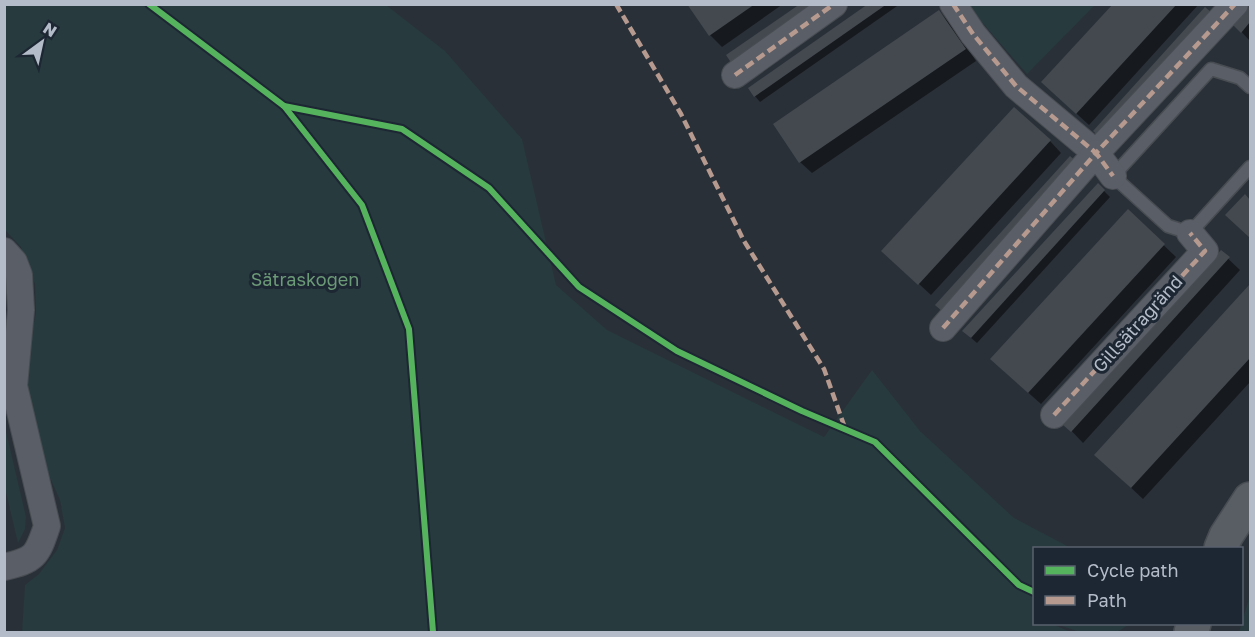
<svg xmlns="http://www.w3.org/2000/svg" width="1255" height="637" font-family="'Golos Text',sans-serif">
  <style>
    .green { fill: #273a3e }
    .shadow { fill: #0007 }
    .building { fill: #444950 }
    .lines { fill: none; stroke-linecap: round; stroke-linejoin: round }
    .lane-casing { stroke: #484c53; stroke-width: 15 }
    .street-casing { stroke: #484c53; stroke-width: 28 }
    .secondary-casing { stroke: #484c53; stroke-width: 36 }
    .lane { stroke: #5a5e66; stroke-width: 12 }
    .street { stroke: #5a5e66; stroke-width: 26 }
    .secondary { stroke: #595d64; stroke-width: 33 }
    .quiet { stroke: #b69a8f; stroke-width: 4.5; stroke-dasharray: 9 4.5; stroke-linecap: butt }
    .cycleway-casing { stroke: #1d2633; stroke-width: 10 }
    .cycleway { stroke: #56b35d; stroke-width: 6 }
    .labels { text-anchor: middle; stroke-width: 6; stroke-linejoin: round; paint-order: stroke }
    .park-label { font-size: 18px; fill: #6b9a76; stroke: #1d2633 }
    .street-label { font-size: 18px; fill: #b4bcc9; stroke: #1d2633 }
  </style>
  <rect width="100%" height="100%" fill="#2a3038"/>
  <g class="green">
    <polygon points="4,5 386,5 445,51 522,139 556,285 607,330 824,437 872,370 920,431 1014,518 1071,548 1034,548 1034,624 1052,624 1071,632 22,632 25,585 39,574 57,550 65,528 60,500 47,471 25,385 29,345 36,313 35,284 21,247 5,230"/>
    <polygon points="967,5 1095,5 1027,74"/>
    <polygon points="4,423 26,517 25,529 18,543 5,488"/>
    <polygon points="1250,595 1250,632 1239,632"/>
    <polygon points="1056,624 1130,624 1117,632 1080,632"/>
  </g>
  <g class="shadow">
    <polygon points="689,4 783,4 722,47 710,35"/>
    <polygon points="871,4 900,4 760,102 755,96"/>
    <polygon points="1115,4 1199,4 1089,125 1055,94"/>
    <polygon points="1250,8 1250,41 1235,25"/>
    <polygon points="939,12 951,24 976,61 812,173 800,162"/>
    <polygon points="1050,141 1061,153 931,295 895,262"/>
    <polygon points="1098,185 1110,197 977,343 970,337"/>
    <polygon points="1128,211 1176,257 1041,404 1004,371"/>
    <polygon points="1221,252 1240,270 1083,443 1065,424"/>
    <polygon points="4,273 12,280 4,290"/>
    <polygon points="1250,287 1250,382 1143,499 1096,455"/>
  </g>
  <g class="building">
    <polygon points="687,4 755,4 709,36"/>
    <polygon points="800,4 818,4 732,64 726,55"/>
    <polygon points="868,4 887,4 754,97 748,88"/>
    <polygon points="1113,4 1177,4 1076,114 1041,82"/>
    <polygon points="1250,6 1250,22 1241,33 1233,25"/>
    <polygon points="1205,7 1213,14 1101,138 1093,131"/>
    <polygon points="939,10 966,49 799,163 773,124"/>
    <polygon points="1014,107 1051,140 918,285 881,251"/>
    <polygon points="1070,156 1078,163 943,312 935,305"/>
    <polygon points="1098,183 1105,190 971,338 962,331"/>
    <polygon points="1245,194 1250,200 1250,238 1225,215"/>
    <polygon points="1128,209 1165,244 1028,393 990,359"/>
    <polygon points="1221,250 1230,257 1071,432 1063,425"/>
    <polygon points="1250,284 1250,358 1131,488 1094,455"/>
  </g>
  <g class="lines">
    <defs>
      <polyline id="lane" points="1250,87 1240,78 1211,69 1113,176 1168,226 1190,233 1250,167"/>
      <g id="street">
        <polyline points="953,4 973,34 1016,86 1096,153 1235,4"/>
        <polyline points="735,75 834,4"/>
        <path d="M 4,251 L 14,262 L 19,275 L 21,310 L 14,386 L 47,526 C 37,556 35,560 4,567"/>
        <polyline points="943,328 1096,153 1113,176"/>
        <polyline points="1054,415 1205,251 1190,233"/>
      </g>
      <g id="secondary">
        <polyline points="1221,548 1226,536 1250,499"/>
        <polyline points="1191,632 1194,624"/>
      </g>
    </defs>
    <use href="#lane" class="lane-casing"/>
    <use href="#street" class="street-casing"/>
    <use href="#secondary" class="secondary-casing"/>
    <use href="#lane" class="lane"/>
    <use href="#street" class="street"/>
    <use href="#secondary" class="secondary"/>
    <g class="quiet">
      <polyline points="616,4 681,114 744,241 824,369 846,431"/>
      <polyline points="953,4 973,34 1016,86 1096,153 1235,4"/>
      <polyline points="735,75 834,4"/>
      <polyline points="943,328 1096,153 1113,176"/>
      <polyline points="1054,415 1205,251 1190,233"/>
    </g>
    <defs>
      <g id="cycleway">
        <polyline points="149,4 284,106 362,205 409,329 433,632"/>
        <polyline points="284,106 402,129 489,188 579,287 677,351 802,411 875,442 1019,585 1034,592"/>
      </g>
    </defs>
    <use href="#cycleway" class="cycleway-casing"/>
    <use href="#cycleway" class="cycleway"/>
  </g>
  <g class="labels">
    <g class="park-label">
      <text x="305" y="286">Sätraskogen</text>
    </g>
    <g class="street-label">
      <text transform="translate(1138 324) rotate(-48)" y="6">Gillsätragränd</text>
    </g>
  </g>
  <rect width="1255" height="637" fill="none" stroke="#b4bcc9" stroke-width="12"/>
  <rect x="1033" y="547" width="210" height="78" fill="#1d2633" stroke="#59626f" stroke-width="1.5"/>
  <rect x="1045" y="566" width="30" height="9" fill="#56b35d" stroke="#59626f" stroke-width="1.5"/>
  <text x="1087" y="577" font-size="18" fill="#b4bcc9">Cycle path</text>
  <rect x="1045" y="596" width="30" height="9" fill="#b69a8f" stroke="#59626f" stroke-width="1.5"/>
  <text x="1087" y="607" font-size="18" fill="#b4bcc9">Path</text>
  <g transform="translate(42 42) rotate(33)" stroke="#1d2633" stroke-width="4.5" paint-order="stroke">
  <path d="M0-4.5L10 22L0 15L-10 22Z" fill="#b4bcc9"/>
  <text y="-9" font-size="16" font-weight="bold" text-anchor="middle" fill="#b4bcc9">N</text>
  </g>
</svg>
